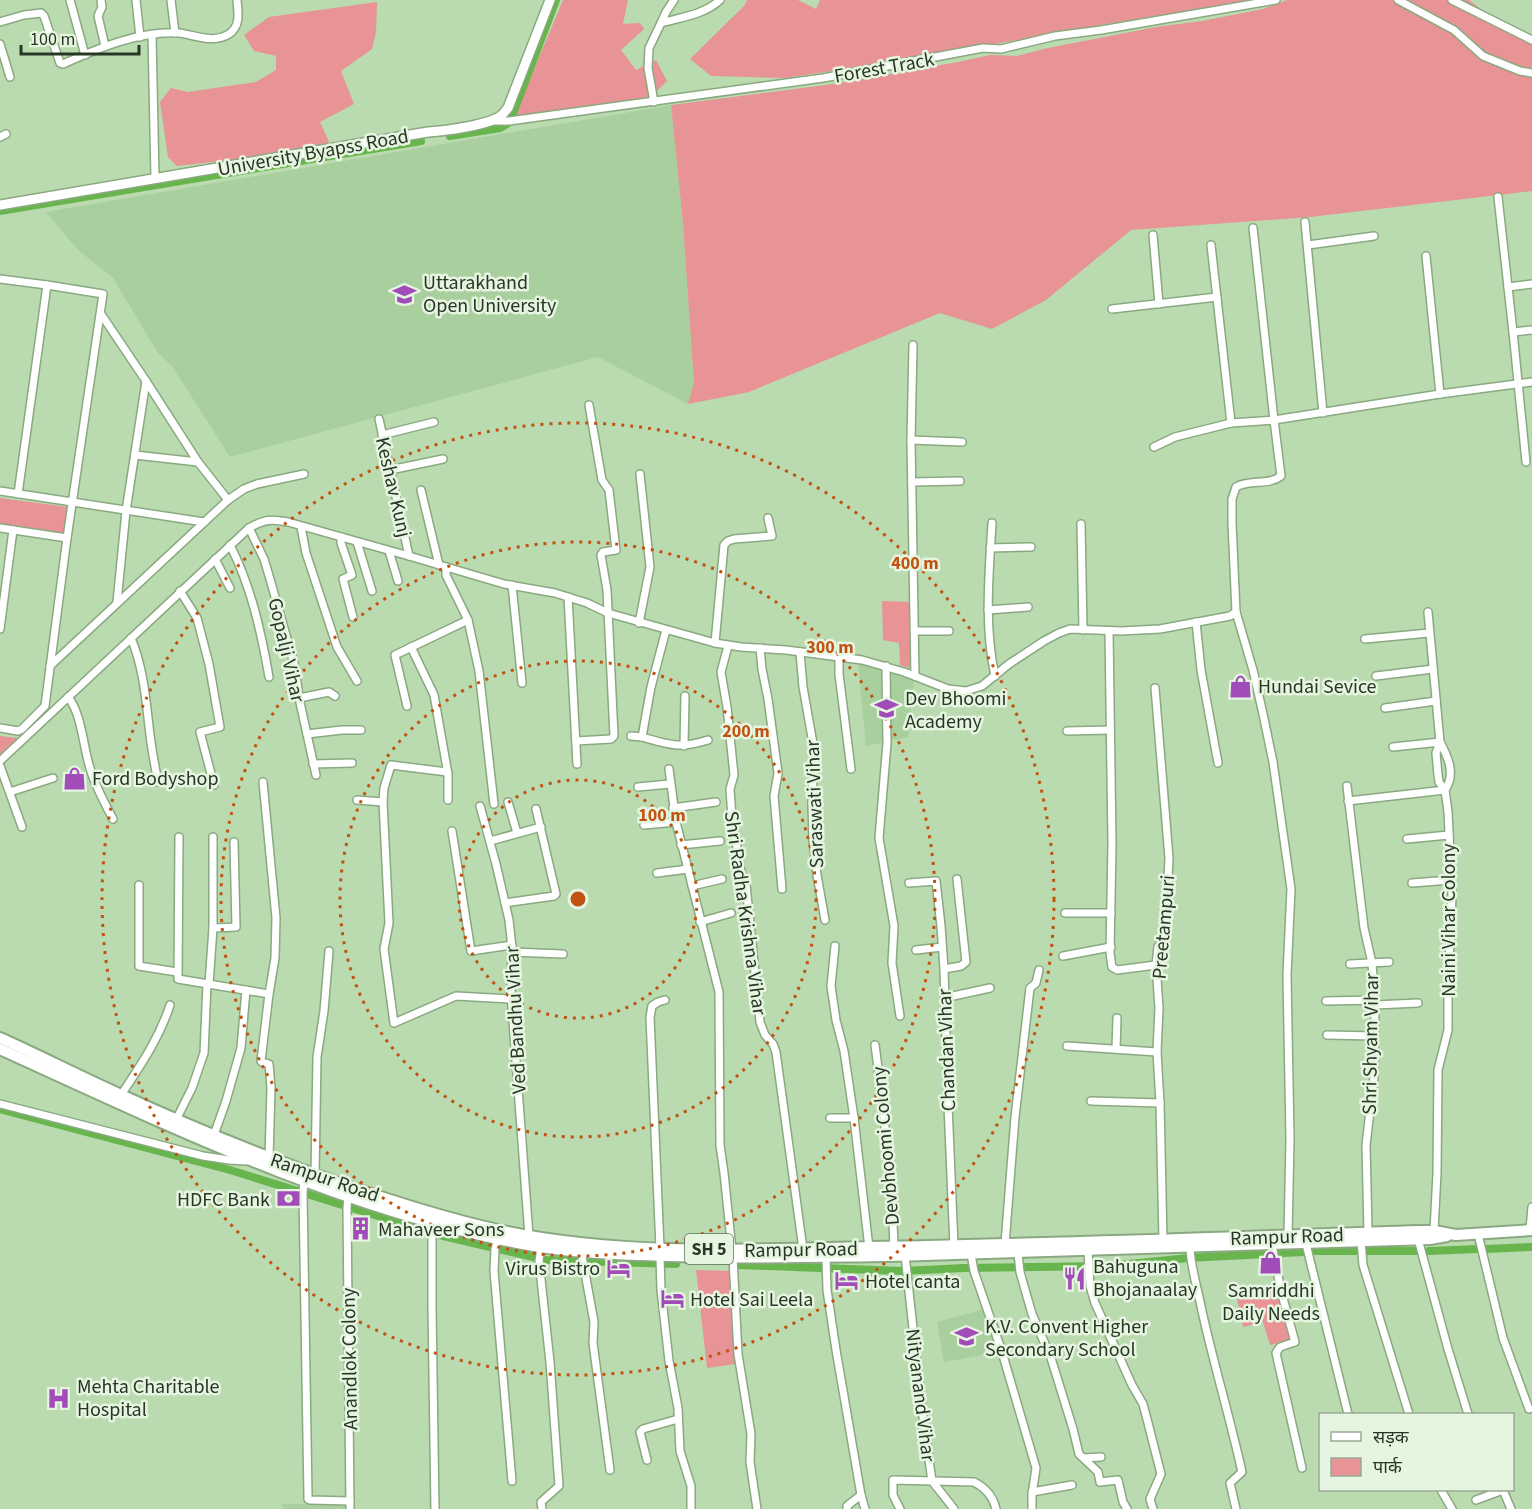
<svg xmlns="http://www.w3.org/2000/svg" width="1532" height="1509" font-family="'Source Sans 3','Noto Sans Devanagari',sans-serif">
  <style>
    .built { fill: #aacf9f }
    .green { fill: #e89395 }
    .lines { fill: none; stroke-linecap: round; stroke-linejoin: round }
    .canal { stroke: #68b54d; stroke-width: 8 }
    .minor-casing { stroke: #8aa981; stroke-width: 10 }
    .secondary-casing { stroke: #8aa981; stroke-width: 12 }
    .primary-casing { stroke: #8aa981; stroke-width: 14 }
    .minor { stroke: #fff; stroke-width: 7 }
    .secondary { stroke: #fff; stroke-width: 9 }
    .primary { stroke: #fff; stroke-width: 10 }
    .ring { fill: none; stroke: #c25211; stroke-width: 3; stroke-dasharray: 3 6 }
    .labels { text-anchor: middle; stroke-width: 5; stroke-linejoin: round; paint-order: stroke }
    .shield { fill: #e5f5e0; stroke: #616f5d; stroke-width: 1.5 }
    .shield-label { font-size: 18px; font-weight: bold; fill: #293625 }
    .street-label { font-size: 20px; fill: #293625; stroke: #e5f5e0 }
    .poi-label { font-size: 20px; fill: #293625; stroke: #e5f5e0; text-anchor: start }
    .centre { fill: #c25211; stroke: #e5f5e0; stroke-width: 3 }
    .ring-label { font-size: 18px; text-anchor: middle; font-weight: bold; fill: #c25211; stroke: #e5f5e0; stroke-width: 5; stroke-linejoin: round; paint-order: stroke }
  </style>
  <rect width="100%" height="100%" fill="#badab0"/>
  <g class="built">
    <polygon points="671,105 683,224 694,383 688,404 598,357 230,457 172,366 158,353 113,278 78,250 46,212"/>
    <polygon points="858,663 883,669 914,680 908,737 866,746"/>
    <polygon points="985,1309 999,1352 944,1362 937,1322"/>
    <polygon points="282,1504 347,1504 347,1509 283,1509"/>
  </g>
  <g class="green">
    <polygon points="563,0 628,0 623,24 640,23 644,29 621,50 636,70 656,60 667,81 646,102 556,115 515,115"/>
    <polygon points="747,0 798,0 816,9 820,0 1253,0 1100,25 918,58 785,78 711,76 690,59 744,6"/>
    <polygon points="1287,0 1469,0 1483,11 1532,37 1532,191 1310,217 1131,230 1046,300 992,329 940,313 749,392 688,404 694,383 683,224 671,105 833,84 958,62 990,55 1017,56 1048,48 1156,27 1202,21 1263,9"/>
    <polygon points="377,2 376,32 372,49 341,71 354,104 320,122 329,142 320,150 177,166 168,157 160,102 171,88 188,92 256,82 276,70 276,56 254,51 244,35 269,17"/>
    <polygon points="0,498 68,507 64,534 0,525"/>
    <polygon points="882,601 910,602 910,668 900,665 899,643 883,640"/>
    <polygon points="0,736 18,738 0,755"/>
    <polygon points="696,1270 731,1271 736,1364 707,1368"/>
    <polygon points="1277,1284 1292,1339 1270,1345 1263,1322 1243,1327 1237,1299 1262,1292 1262,1288"/>
  </g>
  <g class="lines">
    <g class="canal">
      <polyline points="512,116 556,0"/>
      <polyline points="450,136 500,128 507,124"/>
      <polyline points="0,211 421,141"/>
      <polyline points="0,1109 230,1170 439,1235 490,1247 546,1260 676,1264"/>
      <polyline points="1485,1249 1532,1247"/>
      <polyline points="1310,1251 1357,1251"/>
      <polyline points="1366,1251 1419,1251"/>
      <polyline points="1429,1251 1477,1249"/>
      <polyline points="739,1265 902,1271 965,1268 1109,1266 1188,1258 1304,1252"/>
    </g>
    <defs>
      <g id="minor">
        <polyline points="70,0 85,55"/>
        <polyline points="101,0 102,7 98,16 105,46"/>
        <polyline points="136,0 140,37"/>
        <polyline points="171,0 175,33"/>
        <polyline points="1398,0 1454,30 1483,56 1520,71 1532,73"/>
        <polyline points="1452,0 1532,40"/>
        <path d="M 0,22 L 24,15 L 41,13 L 44,16 L 60,63 L 63,64 C 99,48 138,31 179,33 C 195,35 213,44 229,34 C 241,26 238,12 237,0"/>
        <polyline points="661,23 666,12 674,0"/>
        <polyline points="152,34 155,178"/>
        <polyline points="0,44 10,77"/>
        <path d="M 654,102 L 648,68 L 649,48 L 661,23 C 681,17 704,15 720,0"/>
        <polyline points="493,121 509,121 823,78 983,48 1001,49 1055,36 1101,30 1276,0"/>
        <polyline points="0,137 6,134"/>
        <polyline points="1498,197 1513,332 1526,462"/>
        <polyline points="1305,222 1323,413"/>
        <polyline points="1153,235 1159,304"/>
        <polyline points="1211,245 1231,423"/>
        <polyline points="1308,245 1374,236"/>
        <polyline points="1426,256 1440,394"/>
        <polyline points="0,279 47,285 103,294 67,538 45,706 22,729 18,731 0,728"/>
        <polyline points="1508,287 1532,284"/>
        <polyline points="1112,309 1217,297"/>
        <polyline points="101,314 146,381 198,462 228,500"/>
        <polyline points="1513,332 1532,330"/>
        <polyline points="913,345 911,440 915,676"/>
        <polyline points="379,419 409,556"/>
        <polyline points="382,435 434,422"/>
        <polyline points="911,440 962,442"/>
        <polyline points="1154,447 1175,437 1231,423 1274,420 1253,228"/>
        <polyline points="135,455 198,462"/>
        <polyline points="390,470 443,459"/>
        <polyline points="912,482 960,481"/>
        <polyline points="421,490 439,565"/>
        <polyline points="0,491 204,522"/>
        <polyline points="18,494 47,285"/>
        <path d="M 992,523 C 989,574 984,626 995,676"/>
        <polyline points="1081,524 1083,630"/>
        <polyline points="301,527 306,553 337,647 357,681"/>
        <polyline points="0,528 67,538"/>
        <polyline points="249,528 264,559 270,579 295,667 299,698 316,775"/>
        <polyline points="341,537 341,543 352,575 343,579 353,617"/>
        <polyline points="357,542 372,591"/>
        <path d="M 230,545 C 251,586 261,631 269,677"/>
        <polyline points="990,548 1031,547"/>
        <polyline points="389,551 398,581"/>
        <polyline points="215,559 230,588"/>
        <polyline points="446,567 446,575 468,620 479,671 494,804"/>
        <polyline points="512,585 522,683"/>
        <polyline points="180,591 197,618 209,664 220,727 200,732 214,785"/>
        <polyline points="568,597 577,764"/>
        <polyline points="117,602 126,511 146,381"/>
        <polyline points="988,610 1028,607"/>
        <polyline points="1428,612 1440,742 1436,753 1438,775 1439,782 1445,790 1448,812 1452,895 1448,987 1448,1030 1438,1070 1437,1173 1434,1231"/>
        <polyline points="1196,622 1201,670 1218,763"/>
        <polyline points="639,623 650,567 640,474"/>
        <polyline points="0,629 13,530"/>
        <path d="M 666,630 L 651,687 L 642,737 C 670,745 679,749 708,740"/>
        <polyline points="915,631 949,631"/>
        <polyline points="1109,631 1112,844 1110,953 1112,967 1117,970 1156,965"/>
        <path d="M 131,638 C 144,669 146,702 150,735 C 152,751 155,767 158,782"/>
        <polyline points="1365,639 1429,633"/>
        <polyline points="715,643 724,545 728,541 734,539 772,536 768,518"/>
        <polyline points="728,646 721,672 727,707 734,775 730,789 732,818 741,872 746,885 760,1022 765,1035 773,1044 776,1052 803,1249"/>
        <polyline points="411,647 434,695 448,774 448,800"/>
        <polyline points="760,648 762,669 768,699 778,773 774,796 782,889"/>
        <polyline points="800,652 803,687 814,749 812,803 813,841 817,875 825,920"/>
        <polyline points="839,657 839,674 851,769"/>
        <polyline points="50,666 228,500 244,489 257,484 304,474"/>
        <polyline points="886,666 887,743 879,838 894,926 892,963 900,1016"/>
        <polyline points="1376,676 1433,669"/>
        <polyline points="1155,688 1169,858 1165,936 1158,947 1156,965 1159,1008 1157,1052 1160,1103 1163,1240"/>
        <path d="M 68,697 C 82,714 83,747 90,768 C 95,786 104,802 113,819"/>
        <polyline points="299,698 329,692 335,696"/>
        <polyline points="407,706 395,655 468,620"/>
        <polyline points="1385,708 1436,701"/>
        <polyline points="1067,731 1110,730"/>
        <polyline points="307,734 342,730 361,730"/>
        <polyline points="631,736 642,737"/>
        <polyline points="576,741 611,739 614,736 607,590 601,555 603,552 616,550 609,490 602,480 589,405"/>
        <polyline points="684,746 685,696"/>
        <path d="M 0,761 L 249,528 C 265,519 271,519 288,522 L 409,556 L 504,584 L 555,593 L 587,603 L 608,613 L 715,643 L 741,647 L 786,650 L 862,660 L 904,672 L 948,689 L 966,691 L 982,686 L 1009,664 L 1044,641 L 1059,633 L 1070,629 L 1121,631 L 1160,629 L 1230,616 L 1236,612"/>
        <polyline points="313,764 352,763"/>
        <polyline points="0,766 22,827"/>
        <polyline points="669,769 676,822 719,992 720,1145 724,1173 732,1250"/>
        <polyline points="447,772 391,765 384,788 383,802 389,923 384,949 394,1023 456,996 511,999"/>
        <polyline points="263,782 276,918 275,958 269,994"/>
        <polyline points="1347,786 1364,928 1372,963 1375,1005 1374,1077 1366,1145 1368,1232"/>
        <polyline points="638,787 670,784"/>
        <polyline points="10,792 53,778"/>
        <polyline points="357,800 383,802"/>
        <path d="M 1348,801 L 1445,790 C 1456,774 1448,757 1440,742 L 1393,747"/>
        <polyline points="508,802 517,833"/>
        <polyline points="480,806 496,864 509,920 512,948 511,994 529,1236"/>
        <polyline points="673,808 716,802"/>
        <polyline points="644,825 676,822"/>
        <polyline points="452,831 471,951 512,945"/>
        <polyline points="179,837 178,979 269,994 261,1061 262,1062 269,1064 271,1088 269,1158"/>
        <polyline points="1407,839 1449,835"/>
        <polyline points="490,841 541,827"/>
        <polyline points="681,845 720,841"/>
        <polyline points="657,873 688,869"/>
        <polyline points="909,883 936,881 941,926 944,969 948,1105 954,1246"/>
        <polyline points="1412,883 1451,880"/>
        <polyline points="139,885 139,966 177,972"/>
        <polyline points="692,886 722,879"/>
        <polyline points="505,903 554,896 556,894 536,809"/>
        <polyline points="1065,913 1111,913"/>
        <polyline points="700,922 731,913"/>
        <polyline points="213,928 236,927 234,842"/>
        <polyline points="835,946 831,986 836,1020 844,1051 854,1118 869,1248"/>
        <polyline points="916,950 942,947"/>
        <polyline points="512,952 563,954"/>
        <polyline points="1063,956 1111,947"/>
        <polyline points="1350,964 1389,962"/>
        <polyline points="944,969 961,966 966,962 957,879"/>
        <polyline points="209,984 213,928 213,837"/>
        <polyline points="944,998 990,988"/>
        <polyline points="1326,1001 1374,1000"/>
        <polyline points="1375,1005 1418,1003"/>
        <polyline points="1327,1035 1374,1036"/>
        <path d="M 875,1045 C 884,1112 892,1179 894,1247"/>
        <polyline points="1067,1046 1157,1052"/>
        <polyline points="1116,1049 1117,1018"/>
        <path d="M 121,1095 C 140,1066 159,1039 170,1005"/>
        <polyline points="1091,1101 1160,1103"/>
        <polyline points="0,1104 203,1156 229,1160 246,1161"/>
        <polyline points="830,1118 854,1118"/>
        <polyline points="176,1120 192,1088 204,1053 207,984"/>
        <polyline points="214,1135 226,1101 241,1048 246,990"/>
        <polyline points="315,1175 317,1057 324,1011 329,951"/>
        <polyline points="304,1180 303,1194 308,1497 308,1499 310,1500 350,1501"/>
        <polyline points="348,1196 347,1208 350,1509"/>
        <polyline points="432,1222 432,1307 435,1509"/>
        <polyline points="1530,1230 1532,1207"/>
        <polyline points="1478,1234 1503,1338 1529,1409"/>
        <path d="M 1288,1236 L 1290,1138 L 1287,975 L 1291,889 L 1273,762 L 1263,714 L 1253,670 L 1236,612 L 1232,523 L 1232,499 L 1236,487 C 1250,479 1268,486 1281,476 L 1274,420 L 1440,394 L 1532,382"/>
        <polyline points="498,1238 495,1249 494,1271 512,1481"/>
        <polyline points="1418,1239 1448,1349 1468,1414"/>
        <polyline points="1361,1241 1363,1265 1409,1414"/>
        <polyline points="1005,1244 1015,1117 1030,988 1036,983 1039,970"/>
        <polyline points="1306,1244 1348,1414"/>
        <polyline points="1272,1245 1281,1291 1295,1342 1280,1347 1276,1353 1302,1468"/>
        <polyline points="541,1247 539,1261 550,1362 559,1486 541,1502 542,1509"/>
        <polyline points="660,1248 650,1017 652,1006 658,1002 665,1000"/>
        <path d="M 1190,1248 C 1191,1269 1198,1290 1202,1311 C 1214,1365 1230,1418 1242,1472 L 1230,1483 L 1236,1509"/>
        <polyline points="581,1251 594,1322 593,1343 610,1470"/>
        <polyline points="1088,1251 1090,1286 1095,1303 1132,1385 1143,1404 1148,1423 1161,1474 1150,1499 1153,1509"/>
        <polyline points="1018,1253 1020,1272 1032,1314 1051,1358 1073,1429 1079,1454 1098,1472 1100,1482 1118,1480 1123,1502 1127,1509"/>
        <polyline points="971,1254 974,1271 1002,1352 1036,1468 1032,1495 1032,1509"/>
        <polyline points="905,1255 922,1410 932,1481 954,1509"/>
        <polyline points="660,1256 661,1290 669,1361 678,1408 680,1451 691,1486 691,1509"/>
        <polyline points="826,1257 827,1290 836,1350 861,1495 865,1509"/>
        <polyline points="733,1258 738,1354 751,1434 750,1462 757,1509"/>
        <polyline points="1084,1458 1101,1457"/>
        <polyline points="647,1460 640,1432 643,1429 678,1419"/>
        <polyline points="1441,1490 1452,1509"/>
        <polyline points="1503,1490 1511,1509"/>
        <polyline points="1032,1492 1072,1485"/>
        <polyline points="1476,1500 1503,1490"/>
        <polyline points="847,1509 847,1506 861,1495"/>
        <path d="M 900,1509 L 893,1495 L 893,1480 L 974,1482 C 986,1488 993,1496 996,1509"/>
      </g>
      <path id="secondary" d="M 0,205 L 428,132 C 445,131 490,125 502,115 C 504,113 506,110 508,108 L 550,0"/>
      <g id="primary">
        <path d="M 0,1038 C 40,1056 79,1076 119,1094 C 195,1129 272,1160 350,1187 C 399,1203 448,1219 498,1230 C 620,1256 746,1250 870,1247 C 1053,1244 1236,1237 1419,1231 L 1434,1231 L 1456,1235 L 1532,1230"/>
        <path d="M 0,1049 C 167,1125 335,1207 517,1243 C 567,1253 620,1255 671,1256 C 742,1259 813,1257 885,1256 C 1067,1252 1249,1246 1430,1239 L 1447,1236"/>
      </g>
    </defs>
    <use href="#minor" class="minor-casing"/>
    <use href="#secondary" class="secondary-casing"/>
    <use href="#primary" class="primary-casing"/>
    <use href="#minor" class="minor"/>
    <use href="#secondary" class="secondary"/>
    <use href="#primary" class="primary"/>
  </g>
  <g class="ring">
    <circle cx="578" cy="899" r="119"/>
    <circle cx="578" cy="899" r="238"/>
    <circle cx="578" cy="899" r="357"/>
    <circle cx="578" cy="899" r="476"/>
  </g>
  <defs>
    <symbol id="university-bare" viewBox="-9 -9 18 18"><path d="M0-5L7-2L0 1L-7-2ZM-4 1L0 2.5L4 1V4Q0 6-4 4Z" fill="#a24cba" stroke="#e5f5e0" stroke-width="2.5" paint-order="stroke"/></symbol>
    <symbol id="shop-bare" viewBox="-9 -9 18 18"><path d="M-5-2.5h2.3a2.7 3.5 0 0 1 5.4 0H5L5.5 6h-11ZM-1.5-2.5h3a1.5 2.3 0 0 0-3 0Z" fill="#a24cba" stroke="#e5f5e0" stroke-width="2.5" paint-order="stroke"/></symbol>
    <symbol id="school-bare" viewBox="-9 -9 18 18"><path d="M0-5L7-2L0 1L-7-2ZM-4 1L0 2.5L4 1V4Q0 6-4 4Z" fill="#a24cba" stroke="#e5f5e0" stroke-width="2.5" paint-order="stroke"/></symbol>
    <symbol id="bank-bare" viewBox="-9 -9 18 18"><path d="M-6-4H6V4H-6ZM0-2.3a2.3 2.3 0 1 0 0 4.6a2.3 2.3 0 1 0 0-4.6Z" fill="#a24cba" stroke="#e5f5e0" stroke-width="2.5" paint-order="stroke"/></symbol>
    <symbol id="building-bare" viewBox="-9 -9 18 18"><path d="M-4-6H4V6H1V3H-1V6H-4ZM-2.5-4.3h1.7v1.8h-1.7ZM.8-4.3h1.7v1.8H.8ZM-2.5-1h1.7V.8h-1.7ZM.8-1h1.7V.8H.8Z" fill="#a24cba" stroke="#e5f5e0" stroke-width="2.5" paint-order="stroke"/></symbol>
    <symbol id="hotel-bare" viewBox="-9 -9 18 18"><path d="M-6-4.5h1.5V1H6V5H4.5V3h-9V5H-6ZM-4 0a1.8 1.8 0 1 1 3.6 0ZM.5 0V-2.5h3Q6-2.5 6 0Z" fill="#a24cba" stroke="#e5f5e0" stroke-width="2.5" paint-order="stroke"/></symbol>
    <symbol id="restaurant-bare" viewBox="-9 -9 18 18"><path d="M-5-6h1v4h1v-4h1v4h1v-4h1v5L-1.5 .5V6h-2V.5L-5-1ZM5-6V6H3V1.5H1.5Q1.5-4 5-6Z" fill="#a24cba" stroke="#e5f5e0" stroke-width="2.5" paint-order="stroke"/></symbol>
    <symbol id="hospital-bare" viewBox="-9 -9 18 18"><path d="M-5-5h3v3.5h4V-5h3V5h-3V1.5h-4V5h-3Z" fill="#a24cba" stroke="#e5f5e0" stroke-width="2.5" paint-order="stroke"/></symbol>
  </defs>
  <g fill-rule="evenodd">
    <use href="#university-bare" x="388" y="278" width="33" height="33"/>
    <use href="#shop-bare" x="1224" y="670" width="33" height="33"/>
    <use href="#school-bare" x="870" y="692" width="33" height="33"/>
    <use href="#shop-bare" x="58" y="762" width="33" height="33"/>
    <use href="#bank-bare" x="272" y="1182" width="33" height="33"/>
    <use href="#building-bare" x="344" y="1212" width="33" height="33"/>
    <use href="#shop-bare" x="1254" y="1246" width="33" height="33"/>
    <use href="#hotel-bare" x="602" y="1252" width="33" height="33"/>
    <use href="#restaurant-bare" x="1058" y="1262" width="33" height="33"/>
    <use href="#hotel-bare" x="830" y="1264" width="33" height="33"/>
    <use href="#hotel-bare" x="656" y="1282" width="33" height="33"/>
    <use href="#school-bare" x="950" y="1320" width="33" height="33"/>
    <use href="#hospital-bare" x="42" y="1382" width="33" height="33"/>
  </g>
  <g class="labels">
    <rect class="shield" x="685" y="1234" width="48" height="30" rx="4.5"/>
    <g class="shield-label">
      <text x="709" y="1255">SH 5</text>
    </g>
    <g class="street-label">
      <text transform="translate(884 67) rotate(-10)" y="7">Forest Track</text>
      <text transform="translate(313 152) rotate(-10)" y="7">University Byapss Road</text>
      <text transform="translate(394 487) rotate(77)" y="7">Keshav Kunj</text>
      <text transform="translate(287 650) rotate(77)" y="7">Gopalji Vihar</text>
      <text transform="translate(814 804) rotate(-92)" y="7">Saraswati Vihar</text>
      <text transform="translate(746 913) rotate(82)" y="7">Shri Radha Krishna Vihar</text>
      <text transform="translate(1448 920) rotate(-90)" y="7">Naini Vihar Colony</text>
      <text transform="translate(1163 927) rotate(-85)" y="7">Preetampuri</text>
      <text transform="translate(515 1020) rotate(-93)" y="7">Ved Bandhu Vihar</text>
      <text transform="translate(1370 1044) rotate(-89)" y="7">Shri Shyam Vihar</text>
      <text transform="translate(946 1050) rotate(-92)" y="7">Chandan Vihar</text>
      <text transform="translate(885 1146) rotate(-95)" y="7">Devbhoomi Colony</text>
      <text transform="translate(325 1177) rotate(19)" y="7">Rampur Road</text>
      <text transform="translate(1287 1236) rotate(-2)" y="7">Rampur Road</text>
      <text transform="translate(801 1249) rotate(-1)" y="7">Rampur Road</text>
      <text transform="translate(349 1359) rotate(-91)" y="7">Anandlok Colony</text>
      <text transform="translate(921 1395) rotate(83)" y="7">Nityanand Vihar</text>
    </g>
    <g class="poi-label">
      <text x="423" y="289">Uttarakhand<tspan x="423" dy="23">Open University</tspan></text>
      <text x="1258" y="693">Hundai Sevice</text>
      <text x="905" y="705">Dev Bhoomi<tspan x="905" dy="23">Academy</tspan></text>
      <text x="92" y="785">Ford Bodyshop</text>
      <text x="270" y="1206" text-anchor="end">HDFC Bank</text>
      <text x="378" y="1236">Mahaveer Sons</text>
      <text x="1093" y="1273">Bahuguna<tspan x="1093" dy="23">Bhojanaalay</tspan></text>
      <text x="600" y="1275" text-anchor="end">Virus Bistro</text>
      <text x="865" y="1288">Hotel canta</text>
      <text x="1271" y="1297" text-anchor="middle">Samriddhi<tspan x="1271" dy="23">Daily Needs</tspan></text>
      <text x="690" y="1306">Hotel Sai Leela</text>
      <text x="985" y="1333">K.V. Convent Higher<tspan x="985" dy="23">Secondary School</tspan></text>
      <text x="77" y="1393">Mehta Charitable<tspan x="77" dy="23">Hospital</tspan></text>
    </g>
  </g>
  <circle cx="578" cy="899" r="9" class="centre"/>
  <g class="ring-label">
    <text x="915" y="569">400 m</text>
    <text x="830" y="653">300 m</text>
    <text x="746" y="737">200 m</text>
    <text x="662" y="821">100 m</text>
  </g>
  <rect x="1319" y="1413" width="195" height="78" fill="#e5f5e0" stroke="#9aa995" stroke-width="1.5"/>
  <rect x="1331" y="1432" width="30" height="9" fill="#ffffff" stroke="#9aa995" stroke-width="1.5"/>
  <text x="1373" y="1443" font-size="18" fill="#293625">सड़क</text>
  <rect x="1331" y="1458" width="30" height="18" fill="#e89395" stroke="#9aa995" stroke-width="1.5"/>
  <text x="1373" y="1473" font-size="18" fill="#293625">पार्क</text>
  <path d="M21 45v9h118v-9" fill="none" stroke="#293625" stroke-width="3"/>
  <text x="30" y="45" font-size="18" fill="#293625" stroke="#e5f5e0" stroke-width="4.5" paint-order="stroke">100 m</text>
</svg>
